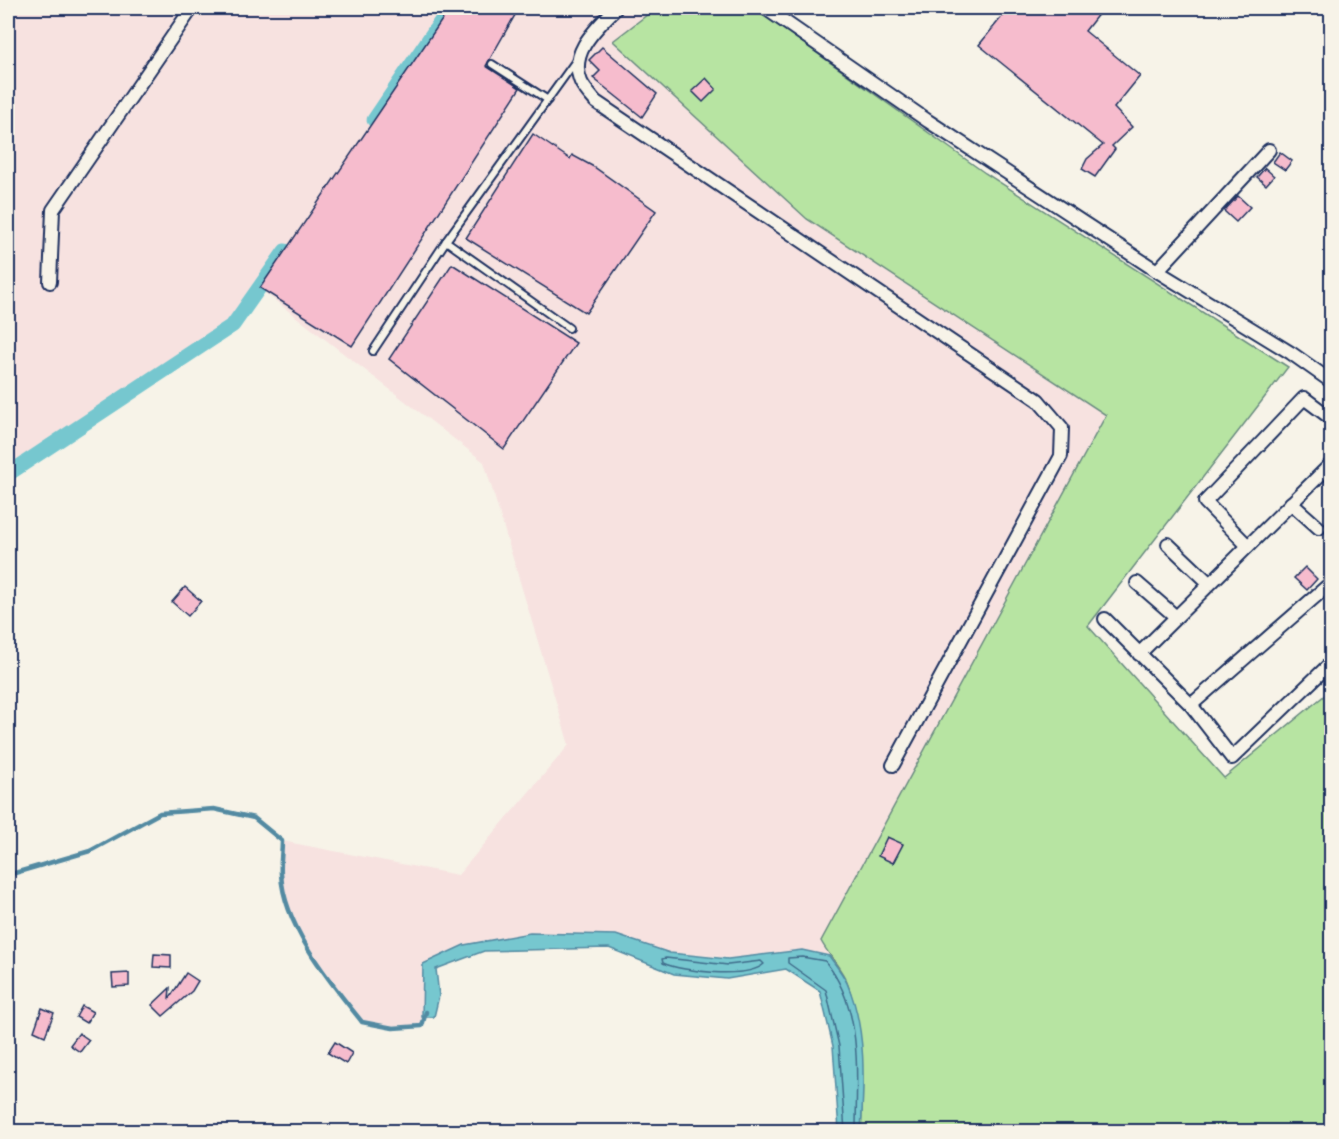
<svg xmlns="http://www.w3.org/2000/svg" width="1339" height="1139" font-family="'Patrick Hand',sans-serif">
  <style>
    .built { fill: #f7e2e0 }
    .green { fill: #b7e4a2; stroke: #698a80; stroke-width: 1.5 }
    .water { fill: #76c7cf; stroke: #528aa2; stroke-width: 1.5 }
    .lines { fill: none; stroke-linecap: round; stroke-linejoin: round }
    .shore { stroke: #3f6c8b; stroke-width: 1.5 }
    .stream { stroke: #528aa2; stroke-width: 4.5 }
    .canal { stroke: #76c7cf; stroke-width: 15 }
    .building { fill: #f6bccd; stroke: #1b2f5e; stroke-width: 1.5 }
    .lane-casing { stroke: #1b2f5e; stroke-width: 10 }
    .street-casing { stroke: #1b2f5e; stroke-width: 16 }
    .lane { stroke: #f7f3e8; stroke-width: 6 }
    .street { stroke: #f7f3e8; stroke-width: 12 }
  </style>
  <rect width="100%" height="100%" fill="#f7f3e8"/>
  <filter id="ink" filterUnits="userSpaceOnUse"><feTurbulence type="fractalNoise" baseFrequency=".0167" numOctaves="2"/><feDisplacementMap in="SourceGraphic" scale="12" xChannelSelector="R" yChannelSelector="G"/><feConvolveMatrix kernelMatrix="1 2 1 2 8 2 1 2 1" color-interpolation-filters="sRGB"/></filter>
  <g filter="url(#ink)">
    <polygon class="built" points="8,8 656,8 613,42 807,219 1106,415 822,941 829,956 802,950 731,958 666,952 616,935 530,933 423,964 422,1016 425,1017 422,1026 393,1028 362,1022 308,951 284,893 281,875 282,841 458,875 569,745 484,462 260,289 233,325 216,338 8,474"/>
    <path class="green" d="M 656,8 L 754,8 L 985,173 L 1288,367 L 1088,626 L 1224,778 L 1331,690 L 1331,1131 L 861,1131 C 864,1082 864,1032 848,985 C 843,970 829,956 821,941 L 1106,415 L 807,219 L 613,41 Z"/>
    <path class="water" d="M 530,933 L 616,935 L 670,953 L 728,959 L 802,950 L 829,956 C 835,964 843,974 847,983 C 867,1029 864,1083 861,1131 L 839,1131 L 833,1046 L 820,991 L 786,969 L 727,979 L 674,974 L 609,948 L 484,951 L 436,969 L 439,996 L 434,1017 L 422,1017 L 423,964 L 464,945 Z"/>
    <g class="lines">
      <g class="shore">
        <path d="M 666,958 L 728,965 L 761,961 L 764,964 C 747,979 683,972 663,963 L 662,959 Z"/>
        <path d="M 845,1132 L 839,1046 L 826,990 L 788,963 L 788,958 L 802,957 L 825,961 C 864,1009 856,1074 856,1132"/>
      </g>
      <path class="stream" d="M 8,875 L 90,851 L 160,813 L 214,809 L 254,818 L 282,841 C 282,852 280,863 281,874 C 284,927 330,982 362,1022 L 393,1028 L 422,1026 L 426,1012"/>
      <g class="canal">
        <polyline points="374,120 450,8"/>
        <polyline points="8,474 233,325 285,251"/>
      </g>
    </g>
    <g class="building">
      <polygon points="450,8 519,8 486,66 520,88 352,346 260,288"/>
      <polygon points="1009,8 1103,8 1085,31 1140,76 1114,108 1132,127 1112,146 1115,149 1095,177 1082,169 1087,159 1103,145 979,45"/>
      <polygon points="602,47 657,94 642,117 593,78 600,71 589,60"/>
      <polygon points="706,78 716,89 703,102 692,91"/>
      <polygon points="533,134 570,159 572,155 594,167 656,211 586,313 466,238"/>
      <polygon points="1280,152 1292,161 1285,170 1273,162"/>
      <polygon points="1265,168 1274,176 1266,185 1257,177"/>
      <polygon points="1238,196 1250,207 1236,222 1224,211"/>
      <polygon points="452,264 576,343 504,449 389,359"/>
      <polygon points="1305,567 1317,579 1307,590 1294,578"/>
      <polygon points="185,587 201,601 188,616 172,602"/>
      <polygon points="887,837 903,844 893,863 878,856"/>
      <polygon points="154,954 171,955 171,968 153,967"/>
      <polygon points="129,973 129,986 113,987 112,974"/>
      <polygon points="186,973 198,981 192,991 163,1016 152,1005 170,988 169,999"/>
      <polygon points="82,1006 93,1012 86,1023 76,1017"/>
      <polygon points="42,1008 54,1013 45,1036 34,1031"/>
      <polygon points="79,1033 89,1040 80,1052 70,1045"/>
      <polygon points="335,1042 352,1053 346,1064 328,1053"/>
    </g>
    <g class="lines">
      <defs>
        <g id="lane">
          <polyline points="492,64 548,100"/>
          <polyline points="446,241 569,328"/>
          <polyline points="373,351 446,241 577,59"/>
        </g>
        <g id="street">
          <path d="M 616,8 C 598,27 568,52 581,82 C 584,89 591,96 596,102 L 1038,400 L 1062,428 L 1061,456 L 893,765"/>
          <polyline points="765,8 928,121 1157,271 1291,353 1332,382"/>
          <polyline points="1157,271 1269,150"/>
          <polyline points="50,282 53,210 192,8"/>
          <polyline points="1291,503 1319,528"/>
          <polyline points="1168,544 1209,583"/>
          <polyline points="1248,546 1205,502 1304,398 1332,419"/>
          <polyline points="1137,583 1175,616"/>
          <polyline points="1105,619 1191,705 1232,758 1332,662"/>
          <polyline points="1139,654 1332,463"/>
          <polyline points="1191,705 1332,582"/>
        </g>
      </defs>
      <use href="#lane" class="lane-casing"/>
      <use href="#street" class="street-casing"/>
      <use href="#lane" class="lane"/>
      <use href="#street" class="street"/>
    </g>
  </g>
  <rect width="1339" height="1139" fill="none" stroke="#f7f3e8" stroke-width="30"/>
  <rect x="15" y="15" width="1309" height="1109" fill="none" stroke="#1b2f5e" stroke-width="2" filter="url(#ink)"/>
</svg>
